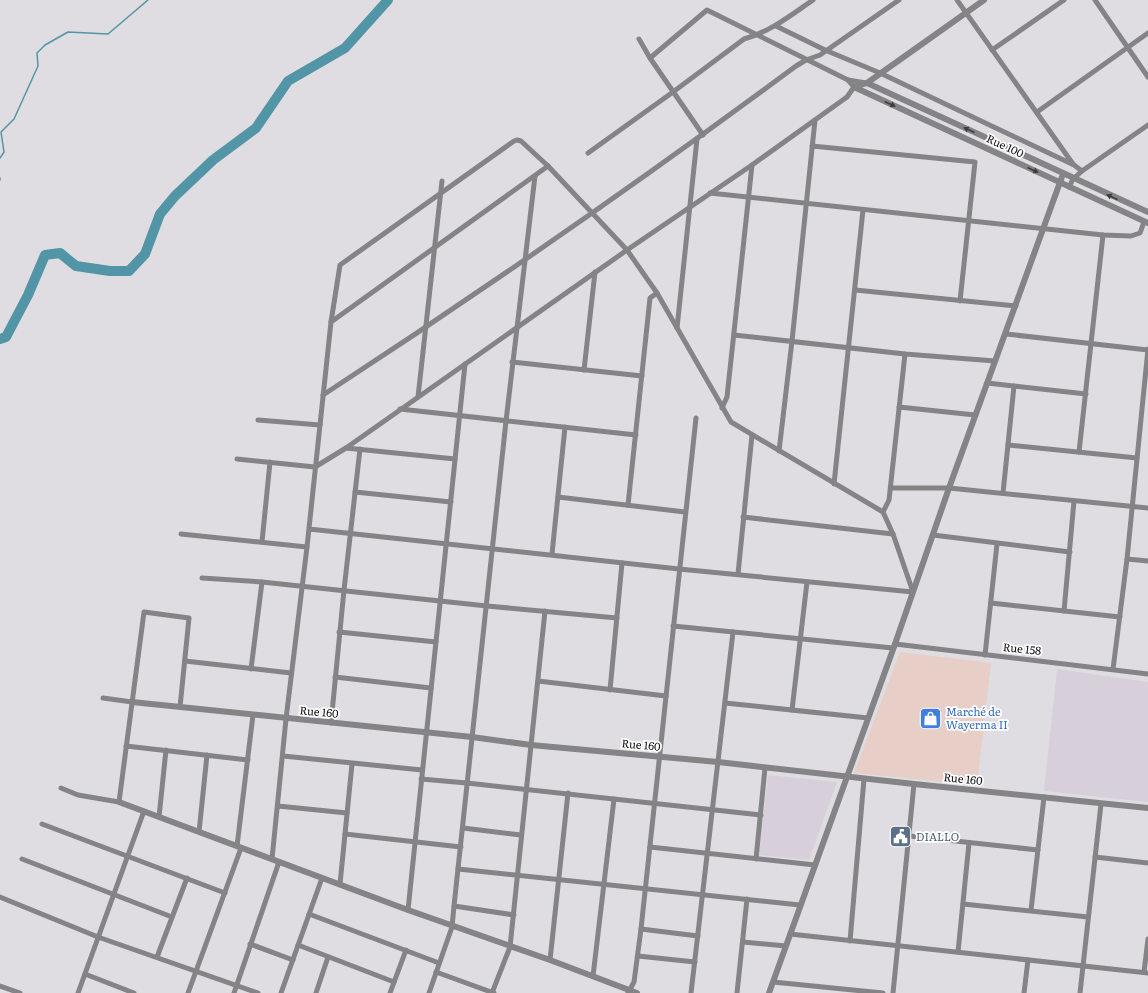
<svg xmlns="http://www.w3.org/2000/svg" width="1148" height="993" font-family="Literata,serif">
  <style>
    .commercial { fill: #e7cec6 }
    .built { fill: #d7d0db }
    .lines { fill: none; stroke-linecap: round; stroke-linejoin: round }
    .stream { stroke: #5295a6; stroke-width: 1.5 }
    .river { stroke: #5295a6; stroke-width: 10 }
    .minor { stroke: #848385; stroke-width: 5 }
    .tertiary { stroke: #848385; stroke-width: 6 }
    .oneway { fill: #3e3e3f }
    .labels { text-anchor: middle; stroke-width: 3.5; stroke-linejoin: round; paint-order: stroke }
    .street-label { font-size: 11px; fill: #101011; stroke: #fff }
    .shop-label { font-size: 11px; fill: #366cbe; stroke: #fff; text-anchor: start }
    .service-label { font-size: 11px; fill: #4e5e75; stroke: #fff; text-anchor: start }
  </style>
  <rect width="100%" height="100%" fill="#dfdde1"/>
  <polygon class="commercial" points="900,652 991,663 977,785 854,773"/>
  <g class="built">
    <polygon points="1057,669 1148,682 1148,802 1044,791"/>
    <polygon points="768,775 837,782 809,860 759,855"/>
  </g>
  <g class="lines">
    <g class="stream">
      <polyline points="0,158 4,152 1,132 14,119 38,66 37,53 45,45 68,32 108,34 148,0"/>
      <polyline points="0,178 0,180"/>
    </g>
    <polyline class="river" points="0,339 6,337 28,295 45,255 60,253 76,266 110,271 129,271 145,254 160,214 175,196 213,160 256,128 288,81 345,48 388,0"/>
    <g class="minor">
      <polyline points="957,0 1073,164"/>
      <polyline points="1095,0 1148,77"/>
      <polyline points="776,26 825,50 880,73 1074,165 1082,171"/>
      <polyline points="639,39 650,58 703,135"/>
      <polyline points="992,50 1064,0"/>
      <polyline points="650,58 707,10 848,80 866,83"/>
      <polyline points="1037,112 1148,33"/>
      <polyline points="812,146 975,162 960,301"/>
      <path d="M 588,153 L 673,92 L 744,39 C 770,32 791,15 813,0"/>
      <polyline points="1069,187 1073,179 1082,171 1148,125"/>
      <polyline points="710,193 1103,235 1131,236 1140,233 1144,222"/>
      <polyline points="855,290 1016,306"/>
      <polyline points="331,322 548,166"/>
      <polyline points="677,328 697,139"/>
      <polyline points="1006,334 1148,350"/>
      <polyline points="734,335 905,354 995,361"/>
      <polyline points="512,362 642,376"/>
      <polyline points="584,370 595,272"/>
      <polyline points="987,383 1086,394"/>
      <path d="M 323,395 C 484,290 642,180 796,66 L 806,60 L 820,55 L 899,0"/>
      <polyline points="418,397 442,181"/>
      <polyline points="899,407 975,415"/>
      <polyline points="722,408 727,397 752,165"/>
      <polyline points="400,409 636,435"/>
      <polyline points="258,420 320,425"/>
      <polyline points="1008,445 1137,458"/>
      <polyline points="346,448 455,459"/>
      <polyline points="779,451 792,341 815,120"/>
      <polyline points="1079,452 1103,235"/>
      <polyline points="237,459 315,467 346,448 627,250 752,165 847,97 854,87 848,80"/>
      <polyline points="834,484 863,210"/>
      <polyline points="891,488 949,488 1148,508"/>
      <polyline points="355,492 451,502"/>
      <polyline points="1003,493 1014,386"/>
      <polyline points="558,497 685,512"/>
      <polyline points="628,505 650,298 657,293"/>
      <polyline points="883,512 889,500 905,354"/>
      <polyline points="743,517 893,534"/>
      <polyline points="181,534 307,547"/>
      <polyline points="933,535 1070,552"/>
      <polyline points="262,542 270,462"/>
      <polyline points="552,554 565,427"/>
      <polyline points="1127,559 1148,561"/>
      <polyline points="738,574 752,435"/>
      <polyline points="202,578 262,582 487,606 617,618"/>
      <polyline points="991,603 1120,617"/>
      <polyline points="1064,611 1074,501"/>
      <polyline points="673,626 893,648"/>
      <polyline points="339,632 436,642"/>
      <polyline points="895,644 1148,674"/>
      <polyline points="985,655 997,544"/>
      <polyline points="185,661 291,673"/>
      <polyline points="251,669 262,582"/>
      <polyline points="1113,669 1127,559 1148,349"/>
      <polyline points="335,677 431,688"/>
      <polyline points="538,681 666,696"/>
      <polyline points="610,690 622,563"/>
      <polyline points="103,698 132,702"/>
      <polyline points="725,703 868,718"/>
      <polyline points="792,710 807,582"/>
      <polyline points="331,723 344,590 360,449"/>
      <polyline points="126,746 248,760"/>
      <polyline points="283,756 422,770"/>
      <polyline points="421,779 467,783 761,815"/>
      <polyline points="61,788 78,795 119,802 144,612 189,618 180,707"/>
      <polyline points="278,806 347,813"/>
      <polyline points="159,817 166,750"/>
      <polyline points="42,824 225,893"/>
      <polyline points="463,828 521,835"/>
      <polyline points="199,832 207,755"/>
      <polyline points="345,834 461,847"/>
      <polyline points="909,836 1038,850"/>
      <polyline points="237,846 253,715"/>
      <polyline points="650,847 815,865"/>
      <polyline points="1095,857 1148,863"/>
      <polyline points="22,859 172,917"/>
      <polyline points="272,859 286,719 307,547 331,322 340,265 514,141 517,140 521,141 548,166 627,250 657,293 731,422 883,512 893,534 913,592 679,569 309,529"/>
      <polyline points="756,859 765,768"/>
      <polyline points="458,869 800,905"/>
      <polyline points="340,884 352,764"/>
      <polyline points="0,897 98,937 258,993"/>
      <polyline points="963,904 1088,917"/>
      <polyline points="454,906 514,915"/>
      <polyline points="408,910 465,364"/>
      <polyline points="1031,910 1044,797"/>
      <polyline points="309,914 439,963"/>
      <polyline points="641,929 698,936"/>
      <polyline points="790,934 1148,973"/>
      <polyline points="850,941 864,779"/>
      <polyline points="743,942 786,946"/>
      <polyline points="250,944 293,960"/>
      <polyline points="298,945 394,982"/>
      <polyline points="958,952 969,843"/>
      <polyline points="638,956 695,962"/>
      <polyline points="157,957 187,878"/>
      <polyline points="550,960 568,793"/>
      <polyline points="436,972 494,993"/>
      <polyline points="1144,972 1148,939"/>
      <polyline points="85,974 134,993"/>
      <polyline points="593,976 614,799"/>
      <polyline points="773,982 883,993"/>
      <polyline points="0,986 20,993"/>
      <polyline points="78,993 144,811"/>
      <polyline points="188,993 241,848"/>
      <polyline points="234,993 279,862"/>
      <polyline points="281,993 322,878"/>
      <polyline points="316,993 328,957"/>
      <polyline points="390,993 406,950"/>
      <polyline points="429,993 452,927 454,906 506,421 535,176"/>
      <polyline points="492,993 510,947 545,611"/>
      <polyline points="628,993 634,982 641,929 696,418"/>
      <polyline points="691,993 733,632"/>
      <polyline points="737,993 747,899"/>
      <polyline points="893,993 914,784"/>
      <polyline points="1024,993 1028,960"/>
      <polyline points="1080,993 1101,804"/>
    </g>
    <g class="tertiary">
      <polyline points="867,83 1148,212"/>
      <polyline points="854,87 1148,223"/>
      <polyline points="854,87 867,83 984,0"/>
      <polyline points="132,702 472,737 531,745 718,762 914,784 1148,808"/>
      <polyline points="119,802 408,910 550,960 637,993"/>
      <polyline points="769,993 895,644 949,488 1063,174"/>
    </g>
  </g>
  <defs><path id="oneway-solid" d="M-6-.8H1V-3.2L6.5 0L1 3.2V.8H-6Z"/></defs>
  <g class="oneway">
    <use href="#oneway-solid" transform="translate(890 104) rotate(25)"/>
    <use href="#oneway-solid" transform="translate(969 130) rotate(-155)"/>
    <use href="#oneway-solid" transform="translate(1033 170) rotate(25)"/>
    <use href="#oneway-solid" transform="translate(1112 197) rotate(-156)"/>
  </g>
  <defs>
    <symbol id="shop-square" viewBox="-11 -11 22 22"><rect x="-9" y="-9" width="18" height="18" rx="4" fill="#3f7fe0" stroke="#fff"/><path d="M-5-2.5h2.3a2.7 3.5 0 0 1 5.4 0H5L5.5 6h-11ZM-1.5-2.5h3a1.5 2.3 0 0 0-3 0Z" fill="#fff"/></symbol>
    <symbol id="civic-square" viewBox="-11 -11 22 22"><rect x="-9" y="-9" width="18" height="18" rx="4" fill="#5c6f8a" stroke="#fff"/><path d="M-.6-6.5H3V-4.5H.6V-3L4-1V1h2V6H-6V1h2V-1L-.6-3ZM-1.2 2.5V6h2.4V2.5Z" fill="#fff"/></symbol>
  </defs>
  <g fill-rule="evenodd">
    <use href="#shop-square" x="918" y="706" width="25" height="25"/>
    <use href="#civic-square" x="888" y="824" width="25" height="25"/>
  </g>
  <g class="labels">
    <g class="street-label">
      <text transform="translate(1005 146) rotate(25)" y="4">Rue 100</text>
      <text transform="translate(1022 649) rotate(6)" y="4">Rue 158</text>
      <text transform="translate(319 712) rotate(5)" y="4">Rue 160</text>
      <text transform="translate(641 745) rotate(5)" y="4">Rue 160</text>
      <text transform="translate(963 779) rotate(6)" y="4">Rue 160</text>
    </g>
    <g class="shop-label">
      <text x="946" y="716">Marché de<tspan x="946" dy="13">Wayerma II</tspan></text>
    </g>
    <g class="service-label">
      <text x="916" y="841">DIALLO</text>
    </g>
  </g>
</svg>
